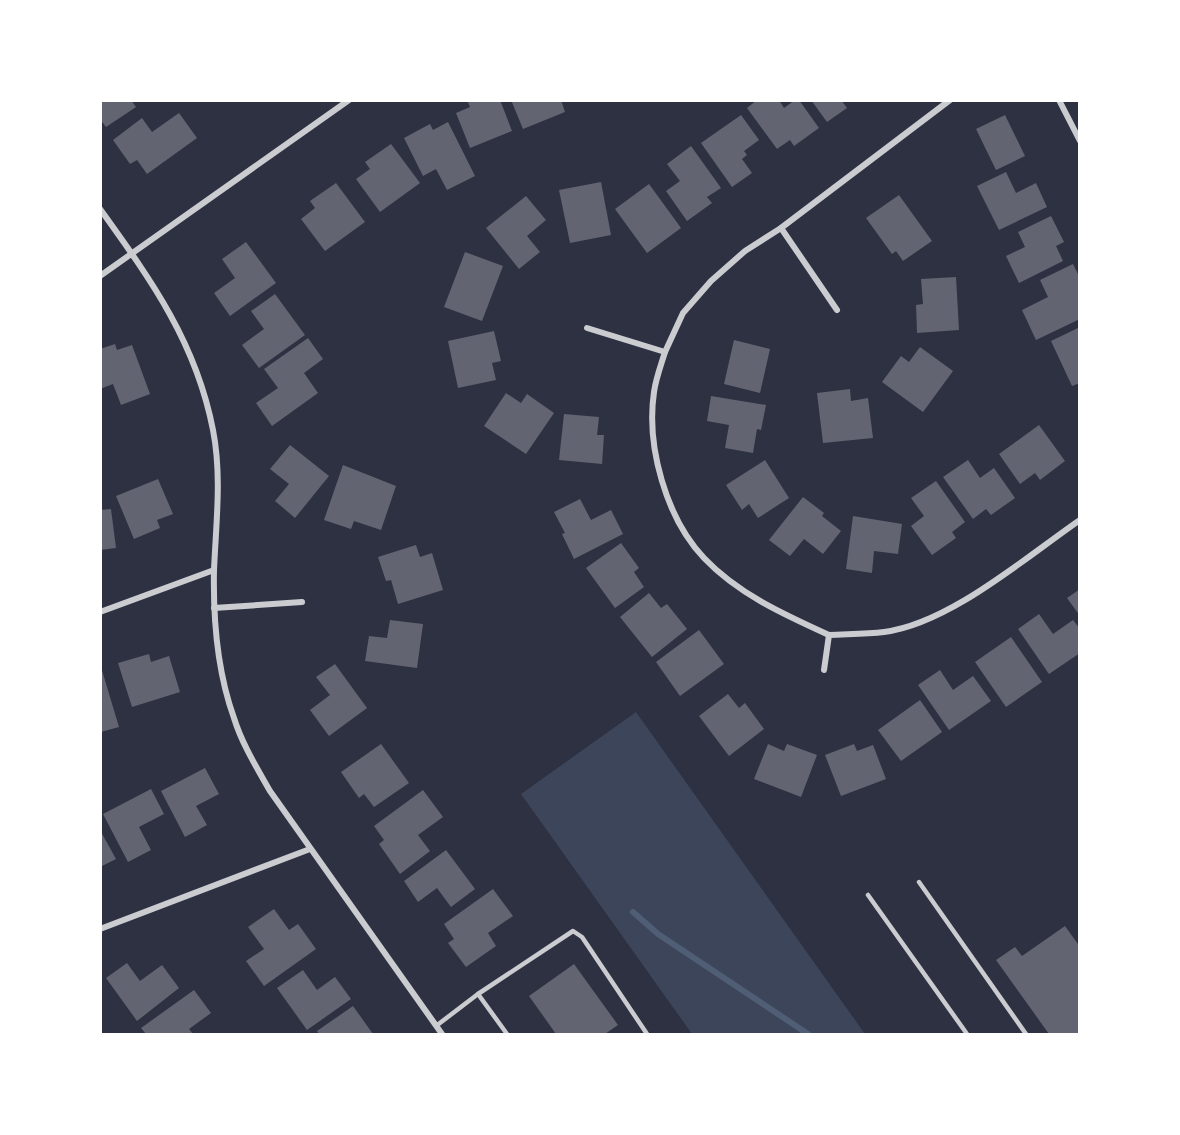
<svg xmlns="http://www.w3.org/2000/svg" width="1180" height="1135" font-family="'Exo 2',sans-serif">
  <style>
    .green { fill: #3c4559 }
    .lines { fill: none; stroke-linecap: round; stroke-linejoin: round }
    .stream { stroke: #4f5d75; stroke-width: 6 }
    .building { fill: #626471 }
    .service { stroke: #caccd0; stroke-width: 4.5 }
    .minor { stroke: #caccd0; stroke-width: 6 }
  </style>
  <rect width="100%" height="100%" fill="#2d3142"/>
  <polygon class="green" points="636,712 865,1034 692,1034 521,794"/>
  <g class="lines">
    <polyline class="stream" points="633,912 658,934 808,1034"/>
  </g>
  <g class="building">
    <polygon points="100,100 131,100 136,107 106,127 100,119"/>
    <polygon points="467,100 500,100 512,131 470,148 456,113 470,107"/>
    <polygon points="511,100 561,100 565,112 523,129"/>
    <polygon points="757,100 779,100 784,108 795,100 799,100 819,128 794,146 790,140 777,149 747,108"/>
    <polygon points="811,100 841,100 847,108 827,122"/>
    <polygon points="179,113 197,138 147,174 137,160 130,164 113,140 142,118 152,132"/>
    <polygon points="741,115 759,140 744,151 747,155 742,159 752,173 732,187 701,143"/>
    <polygon points="1005,115 1025,156 996,170 976,129"/>
    <polygon points="448,122 475,176 447,190 436,169 423,176 404,138 430,124 433,130"/>
    <polygon points="391,144 420,183 380,212 356,179 370,169 365,162"/>
    <polygon points="691,146 721,188 707,197 712,203 687,221 666,191 680,181 667,164"/>
    <polygon points="1006,172 1016,193 1036,183 1047,207 999,230 977,186"/>
    <polygon points="601,182 611,235 570,243 559,190"/>
    <polygon points="336,183 365,222 325,251 301,219 315,208 310,201"/>
    <polygon points="649,184 681,228 647,253 615,209"/>
    <polygon points="899,195 932,241 903,261 896,251 892,254 866,218"/>
    <polygon points="526,196 546,220 527,236 540,252 519,269 486,228"/>
    <polygon points="1051,216 1064,242 1056,246 1063,261 1019,283 1006,256 1025,247 1018,232"/>
    <polygon points="246,242 276,283 230,316 214,293 235,278 222,259"/>
    <polygon points="465,252 503,266 482,321 444,307"/>
    <polygon points="1073,264 1080,278 1080,319 1036,340 1022,310 1048,297 1040,280"/>
    <polygon points="956,277 959,330 917,333 916,305 923,304 921,279"/>
    <polygon points="275,294 305,335 259,368 242,345 264,329 251,311"/>
    <polygon points="1080,327 1080,383 1072,386 1051,341"/>
    <polygon points="494,331 501,361 492,363 496,380 458,388 448,341"/>
    <polygon points="308,338 323,359 304,373 318,393 272,426 256,403 278,388 264,369"/>
    <polygon points="734,340 770,349 760,393 724,384"/>
    <polygon points="115,344 117,350 132,345 150,394 121,405 113,384 100,389 100,349"/>
    <polygon points="920,347 953,371 923,412 882,382 901,356 909,362"/>
    <polygon points="850,389 851,401 868,398 873,438 823,443 817,393"/>
    <polygon points="506,393 521,403 527,394 554,413 526,454 484,426"/>
    <polygon points="711,396 766,405 761,430 757,429 753,453 725,448 729,425 707,421"/>
    <polygon points="564,414 599,417 597,435 604,435 602,464 559,460"/>
    <polygon points="1039,425 1065,461 1040,480 1035,473 1020,484 999,454"/>
    <polygon points="290,445 329,476 295,518 275,501 289,484 270,469"/>
    <polygon points="765,460 789,498 758,518 749,504 742,510 726,485"/>
    <polygon points="968,460 980,478 994,468 1015,498 991,515 986,509 973,519 943,477"/>
    <polygon points="343,465 396,486 381,530 354,521 351,529 324,520"/>
    <polygon points="158,479 173,514 157,520 160,528 134,539 116,496"/>
    <polygon points="936,481 965,522 952,532 956,538 932,555 911,526 924,516 911,498"/>
    <polygon points="803,497 824,513 822,516 841,531 823,554 804,539 790,556 769,540"/>
    <polygon points="580,499 591,520 611,510 623,534 574,559 562,534 565,533 554,512"/>
    <polygon points="111,509 116,548 100,550 100,510"/>
    <polygon points="853,516 902,524 898,554 874,551 872,573 846,569"/>
    <polygon points="621,543 639,568 634,572 644,587 615,608 586,568"/>
    <polygon points="416,545 420,557 432,553 443,590 398,604 391,580 386,581 378,557"/>
    <polygon points="1080,589 1080,616 1067,598"/>
    <polygon points="649,593 661,608 667,604 687,629 652,657 620,617"/>
    <polygon points="1039,614 1053,634 1073,620 1080,629 1080,653 1049,674 1018,629"/>
    <polygon points="390,620 423,624 417,668 365,661 369,636 387,638"/>
    <polygon points="699,630 724,664 680,696 656,662"/>
    <polygon points="1011,637 1042,682 1006,707 975,662"/>
    <polygon points="149,654 151,662 169,656 180,692 132,707 118,663"/>
    <polygon points="335,664 367,708 329,736 310,710 330,695 316,677"/>
    <polygon points="101,667 119,727 101,732 100,730"/>
    <polygon points="940,670 953,690 973,676 991,701 949,730 918,685"/>
    <polygon points="728,694 739,708 745,703 764,729 729,756 699,716"/>
    <polygon points="920,700 942,732 901,761 878,730"/>
    <polygon points="381,744 409,783 374,807 364,794 359,798 341,772"/>
    <polygon points="768,744 784,751 787,744 817,755 801,797 754,779"/>
    <polygon points="854,744 857,751 873,745 886,779 841,796 825,755"/>
    <polygon points="205,768 219,794 196,806 207,825 185,837 161,791"/>
    <polygon points="151,789 164,814 139,827 151,850 128,862 103,814"/>
    <polygon points="423,790 443,817 418,835 430,851 400,874 379,844 384,840 374,826"/>
    <polygon points="100,830 116,859 100,867"/>
    <polygon points="446,850 475,889 451,907 437,888 418,902 404,881"/>
    <polygon points="493,889 513,916 488,933 496,946 466,967 448,943 454,939 444,924"/>
    <polygon points="274,909 289,930 298,924 316,949 264,986 246,961 264,949 248,927"/>
    <polygon points="1065,926 1080,947 1080,1033 1077,1034 1049,1034 996,960 1015,947 1022,956"/>
    <polygon points="127,963 140,981 162,965 179,988 137,1021 106,978"/>
    <polygon points="574,964 618,1025 605,1034 556,1034 529,996"/>
    <polygon points="303,970 317,990 335,977 351,999 307,1030 277,988"/>
    <polygon points="194,990 211,1013 189,1029 193,1034 146,1034 141,1028"/>
    <polygon points="353,1006 373,1034 319,1034 317,1031"/>
  </g>
  <g class="lines">
    <g class="service">
      <polyline points="919,882 1026,1034"/>
      <polyline points="868,895 967,1034"/>
      <polyline points="436,1026 478,994"/>
      <polyline points="507,1034 478,994 573,931 582,937 647,1034"/>
    </g>
    <g class="minor">
      <polyline points="1059,100 1080,141"/>
      <path d="M 100,209 C 151,280 196,342 213,430 C 222,476 216,523 214,570 C 213,620 217,671 234,718 C 242,744 257,768 270,791 L 442,1034"/>
      <polyline points="781,228 837,310"/>
      <polyline points="100,276 349,100"/>
      <path d="M 587,328 L 665,352 C 661,365 656,378 654,392 C 646,446 666,518 704,558 C 738,594 785,615 829,635"/>
      <polyline points="665,352 683,313 711,281 745,251 781,228 950,100"/>
      <polyline points="214,608 302,602"/>
      <polyline points="100,612 214,570"/>
      <path d="M 824,670 L 829,635 C 847,634 866,634 884,632 C 949,624 1026,557 1080,520"/>
      <polyline points="100,929 310,849"/>
    </g>
  </g>
  <rect width="1180" height="1135" fill="none" stroke="#ffffff" stroke-width="204"/>
</svg>
